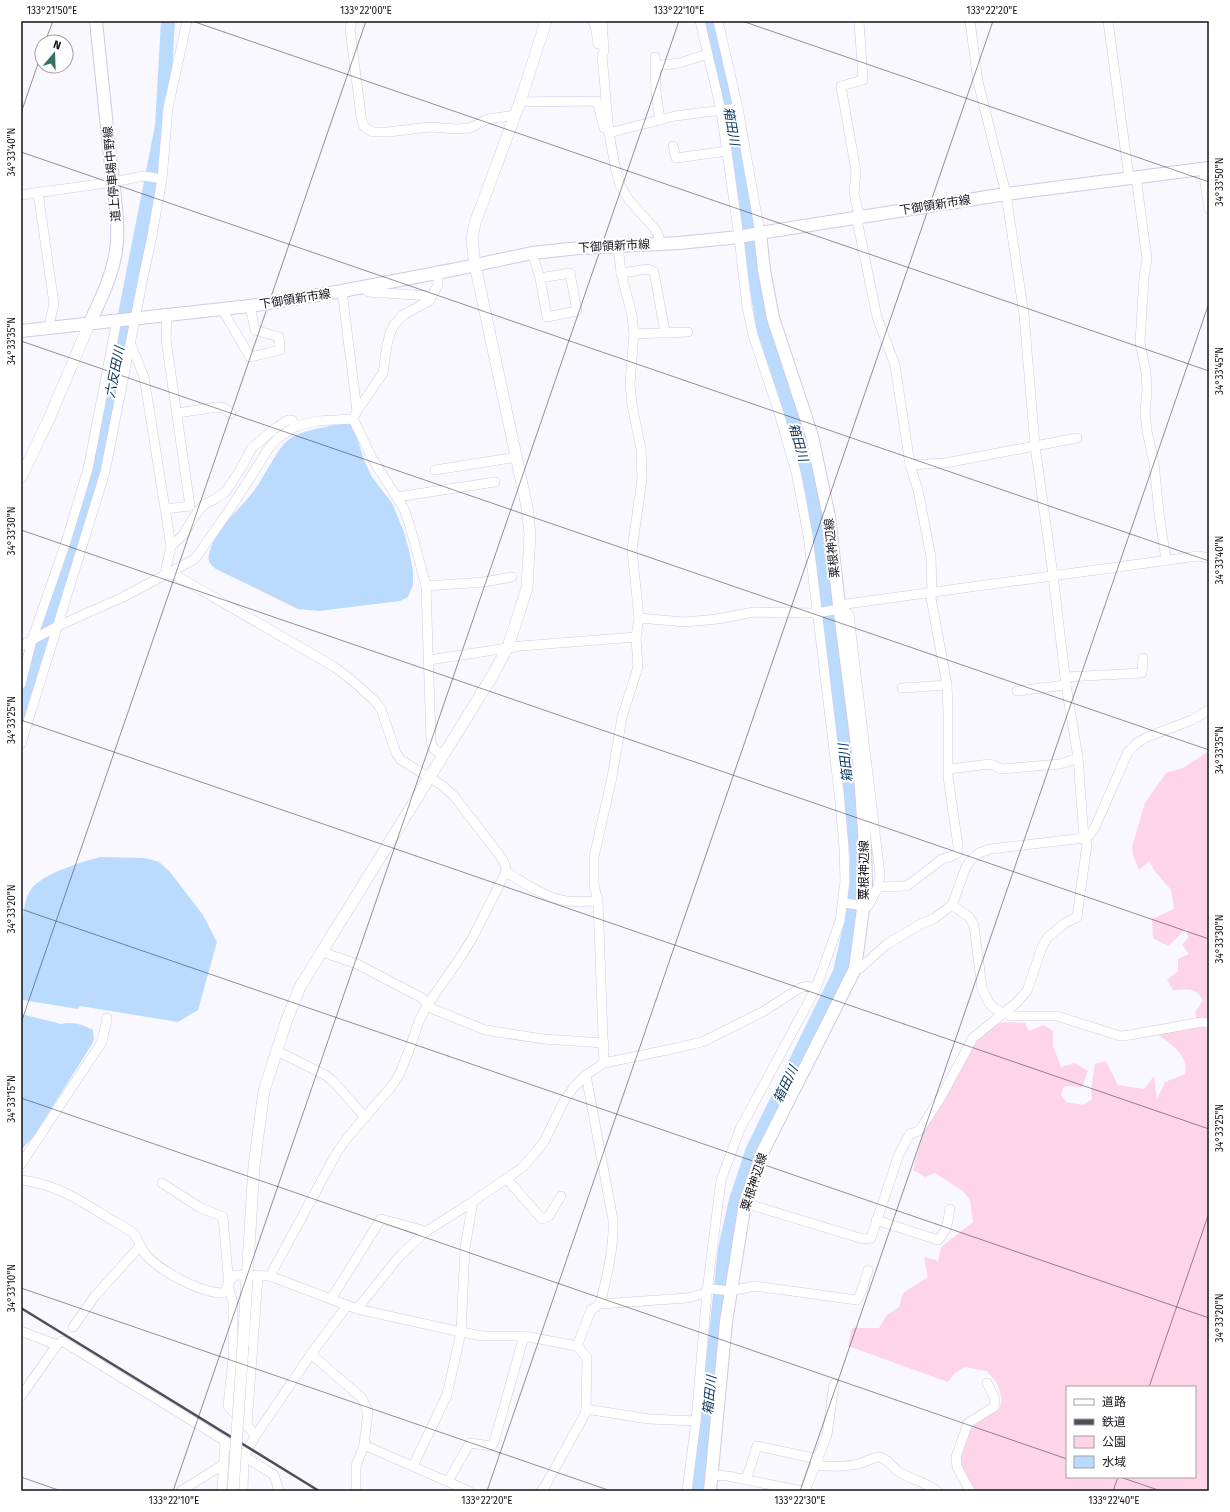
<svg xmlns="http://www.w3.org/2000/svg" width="1230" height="1512" font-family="'Fira Sans','Noto Sans JP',sans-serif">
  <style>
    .green { fill: #fed4e8; fill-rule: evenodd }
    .water { fill: #badbfe }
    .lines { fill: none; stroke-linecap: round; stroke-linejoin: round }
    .river { stroke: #badbfe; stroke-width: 14 }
    .minor-casing { stroke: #d1c9e5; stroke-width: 10 }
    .tertiary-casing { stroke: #d1c9e5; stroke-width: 12 }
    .secondary-casing { stroke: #d1c9e5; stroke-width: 14 }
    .minor { stroke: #fff; stroke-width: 9 }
    .tertiary { stroke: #fff; stroke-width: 11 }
    .secondary { stroke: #fff; stroke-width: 12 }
    .rail { stroke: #504e56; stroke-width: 2.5 }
    .tertiary-bridge-casing { stroke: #d1c9e5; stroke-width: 12; stroke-linecap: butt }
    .tertiary-bridge { stroke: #fff; stroke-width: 11 }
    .ticks { fill: none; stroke: #15121b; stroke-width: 1; stroke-opacity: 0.45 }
    .labels { text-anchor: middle; stroke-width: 4; stroke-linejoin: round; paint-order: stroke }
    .street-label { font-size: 12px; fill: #15121b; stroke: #fff }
    .water-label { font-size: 13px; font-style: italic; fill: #053259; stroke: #fff }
    .neatline { fill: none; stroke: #15121b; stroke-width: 1.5 }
    .ticks-label { font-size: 10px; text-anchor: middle; fill: #15121b }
  </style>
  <rect width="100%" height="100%" fill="#f9f8fe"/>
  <g class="green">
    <path d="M 1209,751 L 1209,1018 L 1197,1020 L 1195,1012 L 1203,1001 C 1196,986 1187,990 1173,990 L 1167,980 L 1178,971 L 1178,959 L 1189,954 L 1182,945 L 1188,938 L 1187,928 L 1168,946 L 1153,938 L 1152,919 L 1174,909 L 1171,890 L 1154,870 L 1149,861 L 1139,870 L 1133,855 L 1132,847 L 1145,803 L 1166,773 L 1183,768 Z"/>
    <path d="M 1005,1022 L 1025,1023 L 1029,1031 L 1044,1025 L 1053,1031 L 1053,1046 L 1061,1067 L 1075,1063 L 1088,1071 L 1082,1087 L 1064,1086 L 1061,1095 L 1066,1102 L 1083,1105 L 1092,1099 L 1091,1090 L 1095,1064 L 1106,1061 L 1118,1085 L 1144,1089 L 1154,1076 L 1157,1099 L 1165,1082 L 1185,1074 C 1189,1055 1171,1044 1157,1034 L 1204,1026 L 1209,1028 L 1209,1491 L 973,1491 L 957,1460 C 969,1434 969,1420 999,1410 L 1002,1399 L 997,1383 L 987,1371 L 965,1367 L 955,1373 L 948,1382 L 848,1346 L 852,1328 L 879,1328 L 887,1315 L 899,1307 L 903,1293 L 928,1277 L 924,1257 L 938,1261 L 941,1247 L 973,1222 L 970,1200 L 964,1192 L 935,1173 L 925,1177 L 913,1170 L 923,1133 L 976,1039 L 995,1024 ZM 1067,1387 L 1195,1387 L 1195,1477 L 1067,1477 Z"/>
  </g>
  <g class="water">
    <path d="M 342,423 L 349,424 L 354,428 L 364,460 L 372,477 L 392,503 L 404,532 L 409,550 L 413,571 L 413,585 L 408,597 L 400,601 L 319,611 L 298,609 L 216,569 C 211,565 207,562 209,554 C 215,526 243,508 258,485 C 266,473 277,450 287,441 C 299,430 325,428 342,423 Z"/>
    <path d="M 100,857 L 145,858 L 159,862 L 170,872 L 203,915 L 217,942 L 198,1010 L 178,1022 L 80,1006 L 78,1009 L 23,1000 L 21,994 C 21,971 18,909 30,891 C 40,874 82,862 100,857 Z"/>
    <path d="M 21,1014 L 61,1024 C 72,1021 84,1025 93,1030 L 94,1039 L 92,1044 L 34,1136 L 21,1150 Z"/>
  </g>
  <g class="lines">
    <g class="river">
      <polyline points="21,715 65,575 97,457 162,126 168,21"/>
      <polyline points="699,1491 725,1249 736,1200 753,1149 840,972 853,913 857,858 825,586 813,495 799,437 764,334 731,116 707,21"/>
    </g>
    <defs>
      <g id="minor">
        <polyline points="352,21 350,29 361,116 363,125 366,128 373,132 388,132 429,127 458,129 470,128 488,119 515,115"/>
        <polyline points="592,21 595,24 598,44"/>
        <polyline points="602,21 604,51 602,55 609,133 615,166 620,185 629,200 654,228 658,234 660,244"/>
        <polyline points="718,21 738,108 760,233"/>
        <polyline points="859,21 863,80 841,86 856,171 854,193 858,211 858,225 877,317 895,365 910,465 918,490 931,557 932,592 931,598 947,685 948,711 948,777 958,846 958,852 955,855 942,859 907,886 878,887"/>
        <polyline points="1108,21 1129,178"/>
        <polyline points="655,57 656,92 660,120"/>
        <polyline points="655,66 679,63 708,54"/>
        <polyline points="520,102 597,101 604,128"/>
        <polyline points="609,133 675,116 738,108"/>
        <polyline points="673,146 676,158 727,151"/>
        <polyline points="1203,168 1209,209"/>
        <polyline points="1136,177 1147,259 1144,277 1140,342 1146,373 1147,391 1145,411 1147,431 1154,463 1159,513 1166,560"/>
        <polyline points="38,192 54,304 50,321 50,328"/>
        <polyline points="21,195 113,182 144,176 162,179"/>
        <polyline points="532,253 540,278 547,317 577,311 570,273 540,278"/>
        <polyline points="438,272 438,285 429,301 403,315 394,325 390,333 387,345 383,373 357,411 353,419 372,458 404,509 410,526 426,586 431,742 434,749 444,756"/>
        <polyline points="621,273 648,269 654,272 665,332"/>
        <polyline points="364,287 368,292 432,296"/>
        <polyline points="342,291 357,411"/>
        <polyline points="222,309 250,357 280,350 279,337 255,330 250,306"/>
        <polyline points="634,334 688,332"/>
        <polyline points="130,346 132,347 144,377 171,546 166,568 166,575"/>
        <polyline points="177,413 218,407 224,408 231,414"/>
        <polyline points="910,465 945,463 1077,438"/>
        <polyline points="435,470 517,457"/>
        <polyline points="397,497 495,482"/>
        <polyline points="165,509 190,506 166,340 167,315"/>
        <polyline points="171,546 183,535 198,511 205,504 215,499 226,491 240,470 252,448 274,429 288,420 292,420 296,426"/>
        <polyline points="166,575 175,575 333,666 354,682 374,700 381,709 396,753 401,760 443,786 454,796 503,860 506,868 505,874 473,937 460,958 428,1004 419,1021 408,1053 399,1075 391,1087 347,1138 336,1154 270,1276"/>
        <polyline points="426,586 484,582 512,577"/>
        <polyline points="839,605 1198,556 1209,558"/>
        <polyline points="839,605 849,615 880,875 878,887 868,906 843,903"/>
        <polyline points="639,618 685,622 717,619 754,612 817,613 839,609"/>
        <polyline points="21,646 58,626 123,597 195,559 232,506 269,448 278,438 296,426 317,421 353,419"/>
        <polyline points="429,660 521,646 636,637"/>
        <polyline points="1065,677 1142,673 1143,658"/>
        <polyline points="21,684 32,640 66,542 88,469 117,320"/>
        <polyline points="902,688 947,685"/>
        <polyline points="1017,691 1066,685"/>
        <polyline points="21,744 105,472 143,278 151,241 162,179 168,108 187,21"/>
        <polyline points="949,769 990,764 1002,769 1060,764 1078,758"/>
        <path d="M 506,872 C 525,883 545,898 567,901 C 577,902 588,901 598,901"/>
        <polyline points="952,905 969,917 974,925 982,988 989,1003 994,1008 1003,1013 1012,1016 1057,1016 1120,1036 1130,1035 1202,1022 1209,1023"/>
        <polyline points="322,952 357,964 422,998 433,1009 485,1030 543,1039 604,1043"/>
        <polyline points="855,969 859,969 887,944 921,924 935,918 952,905 966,867 972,859 979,853 990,849 1084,838 1090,835 1095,827 1128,752 1137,743 1147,737 1192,720 1209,710"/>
        <polyline points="277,1051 325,1075 333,1081 364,1116"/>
        <polyline points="604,1063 598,901 594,885 594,857 612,777 622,717 638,667 636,637 639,618 632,550 642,479 641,449 632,405 630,384 634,334 632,315 621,273 618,245"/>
        <path d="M 586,1075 L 613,1220 C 614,1249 607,1276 600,1304"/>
        <polyline points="21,1164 102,1042 107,1018"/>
        <polyline points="507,1179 542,1219 549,1216 561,1196"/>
        <path d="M 21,1180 C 55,1184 78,1199 107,1217 C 115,1222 125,1227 133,1233 C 139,1239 141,1250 147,1256 C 162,1272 201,1293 223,1293 L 234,1275 L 270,1276 L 357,1309 L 461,1332 L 483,1336 L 524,1336 L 577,1346 L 587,1358 L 586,1409 L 585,1414 L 544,1488 L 541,1491"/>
        <polyline points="162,1183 199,1207 223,1217 228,1274 228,1286 233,1303 233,1359 228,1406 256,1435"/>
        <polyline points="745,1203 863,1239 871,1238 899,1154 910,1134 919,1131 941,1097 973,1038 1016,1003 1027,991 1042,947 1047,938 1065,923 1077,917 1087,844 1084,838 1078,758 1066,685 1053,575 1035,446 1024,315 1006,194 978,82 970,21"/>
        <path d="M 876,1220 L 938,1240 C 947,1232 948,1220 950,1209"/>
        <polyline points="331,1299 381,1219 422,1230 425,1232"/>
        <polyline points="357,1309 398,1258 425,1232 471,1203 523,1167 544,1142 564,1101 574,1087 586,1075 604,1063 667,1050 702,1042 764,1011 800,988 808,986 816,988"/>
        <polyline points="73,1327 95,1296 140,1246"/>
        <polyline points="21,1331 57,1345"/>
        <polyline points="577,1346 591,1310 600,1304 687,1298 702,1294 712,1289 730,1291 755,1286 857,1300 862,1290 868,1270"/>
        <polyline points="311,1354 362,1398 368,1411 364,1445 356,1466 356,1491"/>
        <polyline points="21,1396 57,1345 62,1341 225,1441 244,1456 274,1475 279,1491"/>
        <polyline points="586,1409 649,1419 696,1421"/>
        <polyline points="247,1425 258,1277"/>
        <polyline points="364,1445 469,1491"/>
        <path d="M 816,1465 C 831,1467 847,1467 862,1463 C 867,1461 874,1457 879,1457 C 888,1458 892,1468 899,1472 C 911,1479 925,1482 937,1491"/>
        <polyline points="413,1466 447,1395 461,1332 465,1248 472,1206 471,1203"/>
        <polyline points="711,1475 728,1476 802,1491"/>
        <polyline points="746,1480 757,1446 818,1459"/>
        <polyline points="448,1481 470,1443 491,1446 494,1442 524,1336"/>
        <polyline points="181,1491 224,1464"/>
        <polyline points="222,1491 225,1441"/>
        <polyline points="243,1491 244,1456 256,1435 311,1354 347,1306"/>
        <polyline points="687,1491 696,1421 707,1292 721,1180 740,1129 816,988 840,921 845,881 844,847 839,792 808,535 796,472 779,413 753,335 747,307 739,237 721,110 700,21"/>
        <polyline points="805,1491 827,1435 834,1384"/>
        <polyline points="970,1491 957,1467 956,1457 968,1423 994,1407 995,1399 987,1383"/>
      </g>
      <g id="tertiary">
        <polyline points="21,477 49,419 90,322"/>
        <polyline points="243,1345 254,1166 264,1091 286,1022 300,987 491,678 508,647 527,588 530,533 527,507 475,265 472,239 475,223 520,102 546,21"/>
      </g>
      <g id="secondary">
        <path d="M 90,322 C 101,299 112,276 116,251 C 120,226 114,192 111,166 C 106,118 101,69 96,21"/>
        <polyline points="21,331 250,306 342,291 457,269 532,253 579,248 679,243 739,237 760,233 1006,194 1209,168"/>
        <polyline points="710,1491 726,1322 745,1203 762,1153 855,969 866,886 865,846 859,761 839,605 829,517 812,436 773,318 764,270 760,233"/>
      </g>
    </defs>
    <use href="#minor" class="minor-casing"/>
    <use href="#tertiary" class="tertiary-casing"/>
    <use href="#secondary" class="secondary-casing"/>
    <use href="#minor" class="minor"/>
    <use href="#tertiary" class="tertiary"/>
    <use href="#secondary" class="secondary"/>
    <polyline class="rail" points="21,1308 319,1491"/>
    <defs>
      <polyline id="tertiary-bridge" points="233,1491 243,1345"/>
    </defs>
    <use href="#tertiary-bridge" class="tertiary-bridge-casing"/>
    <use href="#tertiary-bridge" class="tertiary-bridge"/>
  </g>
  <path class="ticks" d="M 192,21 L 1209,371M 742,21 L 1209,182M 45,42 L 53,21M 21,113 L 42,52M 21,152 L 1209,561M 21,341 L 1209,750M 21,530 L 1209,939M 21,720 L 1209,1129M 21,909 L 1209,1318M 21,1023 L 366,21M 21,1098 L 1067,1459M 21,1288 L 611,1491M 1149,1387 L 1209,1213M 21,1477 L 61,1491M 1120,1477 L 1161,1491M 173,1491 L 679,21M 487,1491 L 993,21M 800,1491 L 1209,303M 1113,1491 L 1118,1477"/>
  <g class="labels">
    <g class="street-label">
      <text transform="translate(112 174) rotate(-95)" y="4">道上停車場中野線</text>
      <text transform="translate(935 205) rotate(-9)" y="4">下御領新市線</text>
      <text transform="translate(614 246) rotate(-3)" y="4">下御領新市線</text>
      <text transform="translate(295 299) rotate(-9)" y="4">下御領新市線</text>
      <text transform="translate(832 548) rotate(-96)" y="4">粟根神辺線</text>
      <text transform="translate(864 870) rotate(-90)" y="4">粟根神辺線</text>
      <text transform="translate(754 1182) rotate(-72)" y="4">粟根神辺線</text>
    </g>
    <g class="water-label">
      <text transform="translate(732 126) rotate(80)" y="5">箱田川</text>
      <text transform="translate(114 372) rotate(-79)" y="5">六反田川</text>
      <text transform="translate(799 442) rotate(74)" y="5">箱田川</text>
      <text transform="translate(845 763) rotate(-97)" y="5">箱田川</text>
      <text transform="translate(785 1084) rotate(-64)" y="5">箱田川</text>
      <text transform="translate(709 1395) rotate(-84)" y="5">箱田川</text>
    </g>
  </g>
  <rect width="1230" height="1512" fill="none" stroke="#ffffff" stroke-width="44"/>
  <rect x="1066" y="1386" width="130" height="92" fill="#ffffff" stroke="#a1a0a4"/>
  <rect x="1074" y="1399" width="20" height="6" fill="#ffffff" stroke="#a1a0a4"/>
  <text x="1102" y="1406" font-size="12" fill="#15121b">道路</text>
  <rect x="1074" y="1419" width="20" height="6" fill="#504e56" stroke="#a1a0a4"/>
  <text x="1102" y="1426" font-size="12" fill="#15121b">鉄道</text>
  <rect x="1074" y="1436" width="20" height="12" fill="#fed4e8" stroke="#a1a0a4"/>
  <text x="1102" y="1446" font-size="12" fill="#15121b">公園</text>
  <rect x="1074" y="1456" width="20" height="12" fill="#badbfe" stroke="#a1a0a4"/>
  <text x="1102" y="1466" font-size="12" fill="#15121b">水域</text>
  <g transform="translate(54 54) rotate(19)"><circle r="19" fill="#ffffff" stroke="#a1a0a4"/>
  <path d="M0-3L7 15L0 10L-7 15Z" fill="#307365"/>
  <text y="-6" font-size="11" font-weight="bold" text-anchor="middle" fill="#15121b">N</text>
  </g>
  <rect x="22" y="22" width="1186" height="1468" class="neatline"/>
  <g class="ticks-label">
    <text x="52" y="14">133°21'50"E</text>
    <text x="366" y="14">133°22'00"E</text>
    <text x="679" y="14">133°22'10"E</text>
    <text x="992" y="14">133°22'20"E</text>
    <text transform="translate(11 152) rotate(-90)" y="4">34°33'40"N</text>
    <text transform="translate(1219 182) rotate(-90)" y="4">34°33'50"N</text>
    <text transform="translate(11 341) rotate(-90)" y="4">34°33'35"N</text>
    <text transform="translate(1219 371) rotate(-90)" y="4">34°33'45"N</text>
    <text transform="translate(11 531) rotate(-90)" y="4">34°33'30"N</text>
    <text transform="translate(1219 560) rotate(-90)" y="4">34°33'40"N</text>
    <text transform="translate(11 720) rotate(-90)" y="4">34°33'25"N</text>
    <text transform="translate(1219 750) rotate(-90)" y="4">34°33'35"N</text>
    <text transform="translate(11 909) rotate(-90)" y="4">34°33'20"N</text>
    <text transform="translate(1219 939) rotate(-90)" y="4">34°33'30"N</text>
    <text transform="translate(11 1099) rotate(-90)" y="4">34°33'15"N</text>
    <text transform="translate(1219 1128) rotate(-90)" y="4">34°33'25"N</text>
    <text transform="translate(11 1288) rotate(-90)" y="4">34°33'10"N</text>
    <text transform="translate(1219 1318) rotate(-90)" y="4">34°33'20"N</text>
    <text x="174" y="1504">133°22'10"E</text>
    <text x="487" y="1504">133°22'20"E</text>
    <text x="800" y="1504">133°22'30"E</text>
    <text x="1114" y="1504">133°22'40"E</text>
  </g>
</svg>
